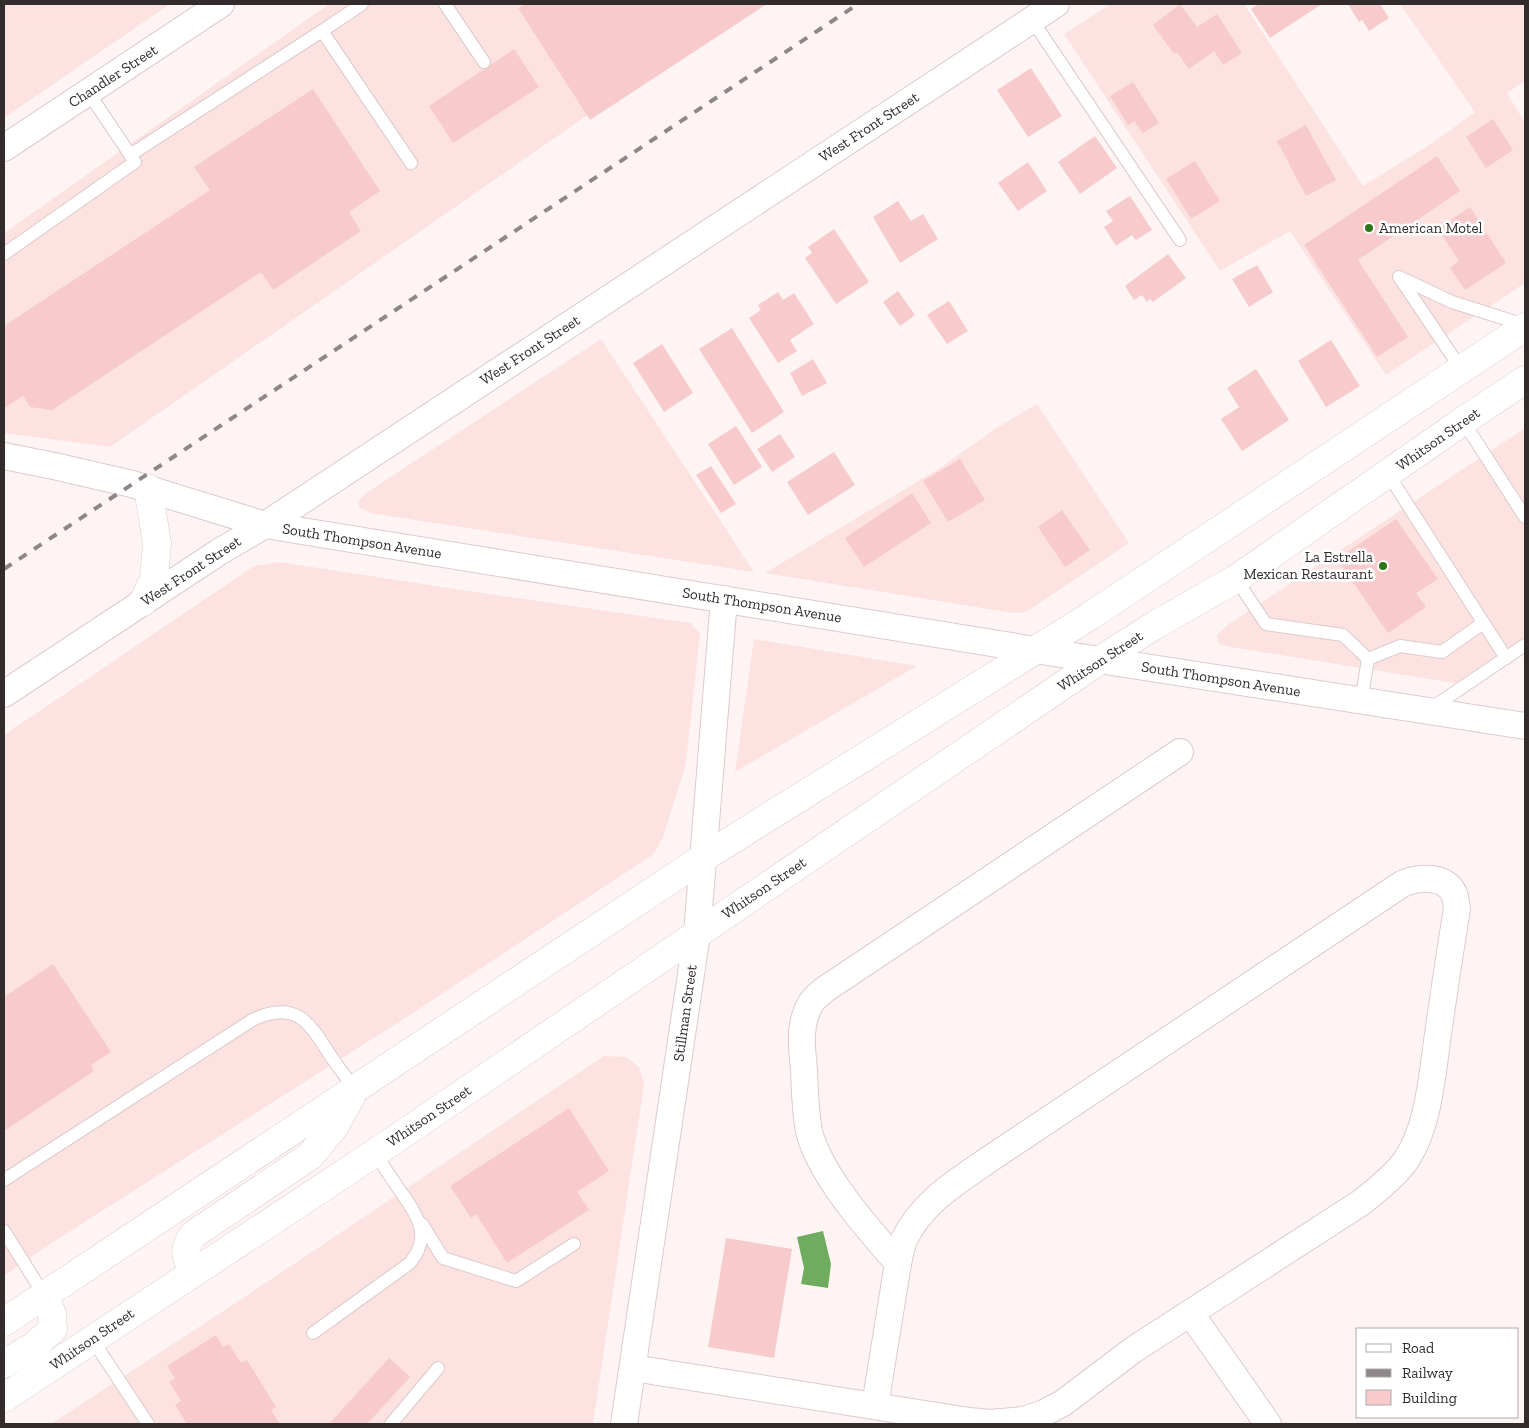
<svg xmlns="http://www.w3.org/2000/svg" width="1529" height="1428" font-family="'Zilla Slab',serif">
  <style>
    .built { fill: #fde2e2 }
    .water { fill: #6fac60 }
    .building { fill: #f7cbcb }
    .lines { fill: none; stroke-linecap: round; stroke-linejoin: round }
    .lane-casing { stroke: #dccbca; stroke-width: 14 }
    .street-casing { stroke: #dccbca; stroke-width: 28 }
    .secondary-casing { stroke: #dccbca; stroke-width: 29 }
    .primary-casing { stroke: #dccbca; stroke-width: 29 }
    .lane { stroke: #fff; stroke-width: 12 }
    .street { stroke: #fff; stroke-width: 26 }
    .secondary { stroke: #fff; stroke-width: 28 }
    .primary { stroke: #fff; stroke-width: 28 }
    .rail { stroke: #8f8787; stroke-width: 4; stroke-dasharray: 9 9; stroke-linecap: butt }
    .poi-dot { fill: #2e7618; stroke: #fff; stroke-width: 2 }
    .labels { text-anchor: middle; stroke-width: 5; stroke-linejoin: round; paint-order: stroke }
    .street-label { font-size: 15px; fill: #322c2c; stroke: #fff }
    .poi-label { font-size: 15px; fill: #322c2c; stroke: #fff; text-anchor: start }
  </style>
  <rect width="100%" height="100%" fill="#fff4f4"/>
  <g class="built">
    <polygon points="4,4 170,4 4,118"/>
    <polygon points="329,4 750,4 585,117 110,447 4,433 4,233"/>
    <polygon points="1111,4 1244,4 1363,186 1434,142 1475,112 1400,4 1525,4 1525,81 1507,93 1525,123 1525,283 1386,375 1290,231 1220,271 1064,34"/>
    <polygon points="601,339 754,572 370,513 360,508 358,502 366,493"/>
    <polygon points="1037,404 1129,543 1029,610 1022,613 1013,613 765,573 940,468 995,429"/>
    <polygon points="1525,428 1525,645 1466,685 1231,647 1220,644 1218,641 1217,635 1226,626"/>
    <polygon points="279,562 462,590 691,623 700,634 686,764 663,837 654,854 413,1013 47,1246 4,1276 4,735 254,566"/>
    <polygon points="754,639 917,666 735,772"/>
    <polygon points="604,1056 626,1057 640,1068 644,1085 593,1424 51,1424 240,1300"/>
  </g>
  <polygon class="water" points="823,1231 831,1264 828,1288 801,1284 804,1268 797,1237"/>
  <g class="building">
    <polygon points="525,4 767,4 590,120 518,8"/>
    <polygon points="1180,4 1197,27 1217,14 1242,53 1223,65 1214,51 1189,69 1177,52 1174,54 1153,25"/>
    <polygon points="1258,4 1322,4 1270,38 1251,9"/>
    <polygon points="1348,4 1380,4 1389,18 1369,31 1362,20 1359,22"/>
    <polygon points="514,49 539,87 453,143 429,106"/>
    <polygon points="1031,68 1062,116 1028,137 997,90"/>
    <polygon points="1133,82 1159,123 1143,133 1134,121 1128,125 1110,96"/>
    <polygon points="313,89 380,191 349,212 361,231 273,290 261,272 52,410 30,407 23,396 4,408 4,326 210,190 194,167"/>
    <polygon points="1493,119 1513,150 1486,168 1466,137"/>
    <polygon points="1306,125 1336,180 1306,196 1277,141"/>
    <polygon points="1095,136 1117,168 1080,194 1058,162"/>
    <polygon points="1437,156 1460,191 1358,260 1408,337 1377,357 1304,245"/>
    <polygon points="1195,161 1220,201 1191,219 1166,179"/>
    <polygon points="1028,162 1047,191 1018,211 998,183"/>
    <polygon points="1130,196 1152,230 1136,240 1132,235 1116,246 1104,227 1113,221 1106,211"/>
    <polygon points="898,201 911,221 923,214 938,239 900,263 873,217"/>
    <polygon points="1470,207 1506,263 1465,290 1450,268 1459,261 1438,229"/>
    <polygon points="834,229 869,282 836,304 805,258 812,253 808,247"/>
    <polygon points="1168,254 1186,278 1153,302 1150,299 1147,302 1142,295 1134,300 1125,286"/>
    <polygon points="1257,265 1273,292 1249,307 1232,279"/>
    <polygon points="898,291 915,315 900,326 883,302"/>
    <polygon points="778,292 783,300 794,293 814,324 790,340 797,351 778,363 749,318 761,310 758,305"/>
    <polygon points="949,301 968,331 947,344 927,315"/>
    <polygon points="732,328 784,412 752,433 699,349"/>
    <polygon points="1331,340 1360,386 1326,407 1298,361"/>
    <polygon points="662,344 693,393 664,412 633,363"/>
    <polygon points="813,359 827,383 802,396 790,373"/>
    <polygon points="1256,369 1289,420 1242,451 1221,419 1239,407 1227,388"/>
    <polygon points="736,426 762,467 734,485 708,444"/>
    <polygon points="780,434 795,457 772,472 757,449"/>
    <polygon points="834,452 855,485 808,515 787,482"/>
    <polygon points="960,459 985,500 948,522 923,481"/>
    <polygon points="711,466 736,504 721,513 696,475"/>
    <polygon points="912,493 931,523 864,567 845,538"/>
    <polygon points="1062,510 1090,550 1065,567 1038,527"/>
    <polygon points="1396,519 1438,579 1416,593 1426,607 1388,633 1337,559"/>
    <polygon points="53,964 111,1052 91,1065 94,1071 4,1131 4,997"/>
    <polygon points="569,1108 609,1171 577,1192 589,1210 507,1263 476,1214 471,1218 450,1186"/>
    <polygon points="726,1238 792,1249 774,1358 708,1347"/>
    <polygon points="216,1335 223,1347 229,1344 241,1363 247,1360 276,1407 271,1410 280,1424 187,1424 175,1405 181,1401 169,1382 175,1378 167,1366"/>
    <polygon points="389,1358 410,1377 367,1424 329,1424"/>
  </g>
  <g class="lines">
    <defs>
      <g id="lane">
        <polyline points="362,4 322,31 411,163"/>
        <polyline points="445,4 484,62"/>
        <polyline points="1032,20 1180,240"/>
        <polyline points="130,155 322,31"/>
        <polyline points="4,254 135,162 88,92"/>
        <polyline points="1399,277 1452,302 1525,325"/>
        <polyline points="1400,278 1461,369"/>
        <polyline points="1463,421 1525,517"/>
        <polyline points="1388,474 1506,658"/>
        <polyline points="1236,579 1266,624 1343,635 1368,659 1400,646 1442,652 1483,623"/>
        <polyline points="1361,701 1368,659"/>
        <polyline points="1430,709 1525,645"/>
        <path d="M 4,1180 L 254,1019 C 296,1000 309,1022 330,1055 C 338,1067 347,1078 355,1090"/>
        <polyline points="422,1224 443,1258 516,1281 574,1244"/>
        <polyline points="4,1231 44,1295"/>
        <path d="M 313,1333 L 410,1263 C 432,1236 418,1217 401,1192 C 392,1179 383,1166 375,1153"/>
        <polyline points="92,1339 148,1424"/>
        <polyline points="391,1424 438,1368"/>
      </g>
      <g id="street">
        <polyline points="4,148 221,4"/>
        <polyline points="4,456 54,466 132,484 265,525 1035,650 1525,726"/>
        <polyline points="4,694 219,552 265,525 1056,4"/>
        <path d="M 898,1263 C 868,1229 819,1174 809,1131 C 805,1111 805,1090 804,1070 C 802,1048 798,1024 811,1003 C 814,998 820,994 824,990 L 1180,752"/>
        <polyline points="1191,1314 1268,1424"/>
        <path d="M 633,1368 L 969,1421 L 990,1423 L 1023,1420 L 1042,1414 L 1063,1403 L 1133,1350 L 1362,1202 C 1377,1190 1392,1178 1404,1163 C 1429,1129 1432,1075 1438,1034 C 1444,992 1450,951 1457,909 C 1456,905 1456,900 1455,897 C 1449,874 1418,877 1402,884 L 994,1156 C 961,1179 922,1201 904,1240 C 901,1247 900,1255 898,1263 L 875,1406"/>
        <polyline points="624,1424 697,934 724,599"/>
      </g>
      <polyline id="secondary" points="143,602 154,579 157,543 148,488"/>
      <g id="primary">
        <path d="M 192,1272 C 186,1255 182,1249 194,1234 L 310,1156 L 334,1127 L 352,1095"/>
        <polyline points="4,1322 703,858 1090,616 1525,327"/>
        <polyline points="4,1364 34,1346 53,1329 52,1314 44,1295"/>
        <polyline points="4,1398 375,1153 1100,660 1155,625 1236,579 1463,421 1525,380"/>
      </g>
    </defs>
    <use href="#lane" class="lane-casing"/>
    <use href="#street" class="street-casing"/>
    <use href="#secondary" class="secondary-casing"/>
    <use href="#primary" class="primary-casing"/>
    <use href="#lane" class="lane"/>
    <use href="#street" class="street"/>
    <use href="#secondary" class="secondary"/>
    <use href="#primary" class="primary"/>
    <polyline class="rail" points="4,569 858,4"/>
  </g>
  <g class="poi-dot">
    <circle cx="1369" cy="228" r="5"/>
    <circle cx="1383" cy="566" r="5"/>
  </g>
  <g class="labels">
    <g class="street-label">
      <text transform="translate(113 76) rotate(-33)" y="5">Chandler Street</text>
      <text transform="translate(869 127) rotate(-33)" y="5">West Front Street</text>
      <text transform="translate(530 350) rotate(-33)" y="5">West Front Street</text>
      <text transform="translate(1438 439) rotate(-35)" y="5">Whitson Street</text>
      <text transform="translate(362 541) rotate(9)" y="5">South Thompson Avenue</text>
      <text transform="translate(191 571) rotate(-33)" y="5">West Front Street</text>
      <text transform="translate(762 605) rotate(9)" y="5">South Thompson Avenue</text>
      <text transform="translate(1100 661) rotate(-33)" y="5">Whitson Street</text>
      <text transform="translate(1221 679) rotate(9)" y="5">South Thompson Avenue</text>
      <text transform="translate(764 888) rotate(-34)" y="5">Whitson Street</text>
      <text transform="translate(685 1013) rotate(-82)" y="5">Stillman Street</text>
      <text transform="translate(429 1116) rotate(-34)" y="5">Whitson Street</text>
      <text transform="translate(92 1339) rotate(-34)" y="5">Whitson Street</text>
    </g>
    <g class="poi-label">
      <text x="1379" y="233">American Motel</text>
      <text x="1373" y="562" text-anchor="end">La Estrella<tspan x="1373" dy="17">Mexican Restaurant</tspan></text>
    </g>
  </g>
  <rect width="1529" height="1428" fill="none" stroke="#322c2c" stroke-width="10"/>
  <rect x="1356" y="1328" width="162" height="90" fill="#ffffff" stroke="#adabab"/>
  <rect x="1366" y="1344" width="25" height="8" fill="#ffffff" stroke="#adabab"/>
  <text x="1402" y="1353" font-size="15" fill="#322c2c">Road</text>
  <rect x="1366" y="1369" width="25" height="8" fill="#8f8787" stroke="#adabab"/>
  <text x="1402" y="1378" font-size="15" fill="#322c2c">Railway</text>
  <rect x="1366" y="1390" width="25" height="15" fill="#f7cbcb" stroke="#adabab"/>
  <text x="1402" y="1403" font-size="15" fill="#322c2c">Building</text>
</svg>
